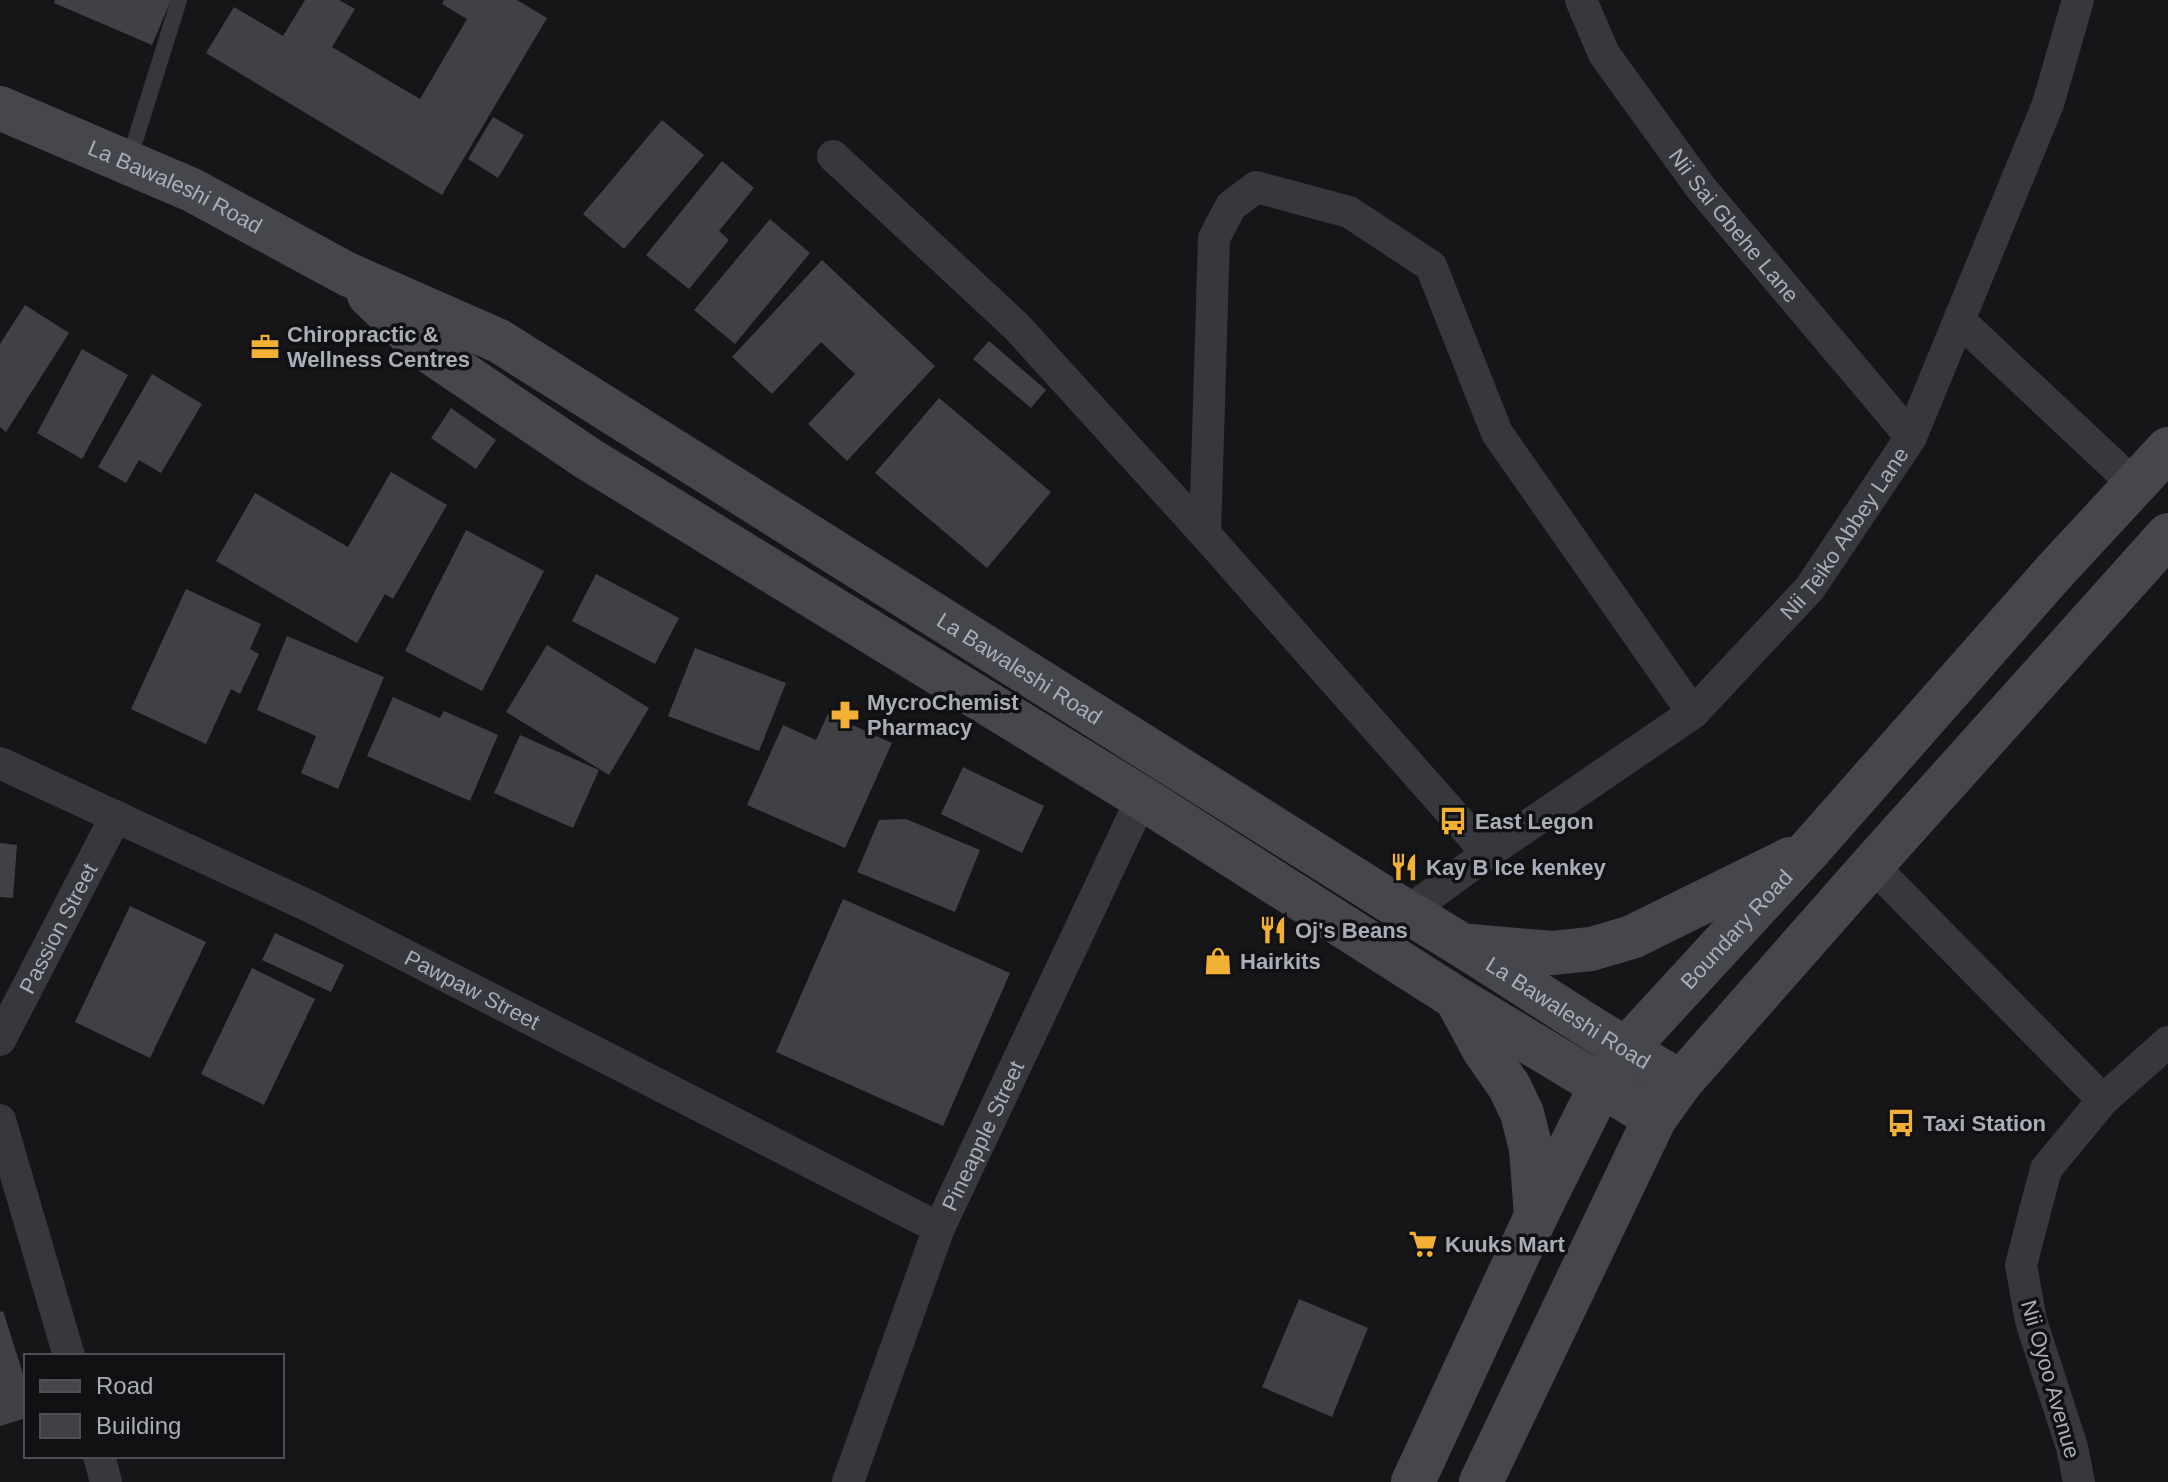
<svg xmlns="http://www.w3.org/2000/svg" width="2168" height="1482" font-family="Helvetica,sans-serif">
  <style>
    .building { fill: #404145 }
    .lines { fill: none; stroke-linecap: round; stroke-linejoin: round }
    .lane { stroke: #37383d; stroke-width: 16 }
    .street { stroke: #37383d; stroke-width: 32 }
    .secondary { stroke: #45474d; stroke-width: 44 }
    .labels { text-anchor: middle; stroke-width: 7; stroke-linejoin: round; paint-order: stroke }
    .street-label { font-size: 22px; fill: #a8adb8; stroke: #111113 }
    .poi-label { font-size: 22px; font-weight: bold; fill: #a8adb8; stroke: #111113; text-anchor: start }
  </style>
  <rect width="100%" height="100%" fill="#161618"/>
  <g class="building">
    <polygon points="55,0 171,0 152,45 54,3"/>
    <polygon points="305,0 339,0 355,9 332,47 420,99 467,19 442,4 444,0 517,0 547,18 442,195 206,53 234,7 283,36"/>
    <polygon points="493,117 524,135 498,178 468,159"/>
    <polygon points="662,120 704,155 624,249 583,214"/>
    <polygon points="722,161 754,188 719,231 729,240 689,289 646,255"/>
    <polygon points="770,219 810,253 735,344 694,310"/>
    <polygon points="822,260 935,366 847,461 808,424 855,374 821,342 772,394 732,357"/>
    <polygon points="25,305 69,333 6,432 0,427 0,344"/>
    <polygon points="989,341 1046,390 1031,408 973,359"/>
    <polygon points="82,349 128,375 82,459 37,433"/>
    <polygon points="152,374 202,404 161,473 139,460 126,483 98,467"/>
    <polygon points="939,398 1051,492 987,568 875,473"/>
    <polygon points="451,408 496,440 476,469 431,438"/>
    <polygon points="391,472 447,505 393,599 385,594 357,643 216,561 255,493 348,547"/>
    <polygon points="466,530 544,571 482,691 405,651"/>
    <polygon points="596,574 679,618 655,664 572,621"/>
    <polygon points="186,589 261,624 250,649 259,654 240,694 231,689 206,744 131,709"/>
    <polygon points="287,636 384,677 338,789 301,773 316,736 257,710"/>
    <polygon points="547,645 649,708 609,775 506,712"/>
    <polygon points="695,648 786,683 759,751 668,716"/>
    <polygon points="393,697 440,718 444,711 498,735 470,801 367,756"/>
    <polygon points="828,714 892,743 845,848 747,805 783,725 816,740"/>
    <polygon points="520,735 599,770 573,828 494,793"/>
    <polygon points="963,767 1044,806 1022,853 941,814"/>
    <polygon points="906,819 980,850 955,912 857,872 879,820"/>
    <polygon points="0,843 17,845 13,898 0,897"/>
    <polygon points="843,899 1010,973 943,1126 776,1052"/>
    <polygon points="130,906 206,942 150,1058 75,1022"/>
    <polygon points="275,933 344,965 331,992 262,960"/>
    <polygon points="252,968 315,999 264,1105 201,1074"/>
    <polygon points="1299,1299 1368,1328 1332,1417 1262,1387"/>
    <polygon points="3,1311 26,1383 26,1418 0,1426 0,1312"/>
  </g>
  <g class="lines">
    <polyline class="lane" points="129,160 179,0"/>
    <g class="street">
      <path id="s1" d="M 1581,0 L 1604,54 L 1701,188 L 1911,437"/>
      <polyline points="833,156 1016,326 1205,534"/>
      <polyline points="1960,321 2135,485"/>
      <path id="s2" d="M 0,763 L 311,907 L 939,1228"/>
      <polyline points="1488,854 1205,534 1214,238 1231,206 1256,187 1349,212 1431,266 1497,433 1693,713"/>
      <polyline points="1872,865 2103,1100"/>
      <path id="s3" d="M 1407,912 L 1498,846 L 1693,713 L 1810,588 L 1911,437 L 2048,104 L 2078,0"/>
      <path id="s4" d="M 0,1040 L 116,816"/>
      <polyline points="0,1120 69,1356"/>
      <polyline points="99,1456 106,1482"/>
      <path id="s5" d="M 848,1482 L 939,1228 L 1142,798"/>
      <polyline points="2079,1482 2072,1447 2031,1321 2021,1265 2046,1169 2103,1100 2168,1042"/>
    </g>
    <g class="secondary">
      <path id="s6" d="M 0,108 L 192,190 L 347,274 L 499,341 L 1407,912 C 1500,966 1587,1029 1681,1082"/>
      <polyline points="369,295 423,347 587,458 1142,798 1456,998 1655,1118"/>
      <polyline points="1471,946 1552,953 1591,949 1632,937 1790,859"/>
      <polyline points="1457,1000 1484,1050 1509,1086 1522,1113 1531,1149 1536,1216"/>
      <path id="s7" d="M 1413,1482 L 1536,1216 L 1601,1085 L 1625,1050 L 1810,849 L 2054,572 L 2168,449"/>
      <polyline points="1481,1482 1655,1118 1681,1082 1872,865 2168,535"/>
    </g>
  </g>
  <defs>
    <symbol id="office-bare" viewBox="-9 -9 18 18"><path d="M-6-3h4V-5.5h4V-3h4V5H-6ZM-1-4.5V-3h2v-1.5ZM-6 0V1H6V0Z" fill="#f2b134" stroke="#111113" stroke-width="2.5" paint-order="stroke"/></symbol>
    <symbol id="pharmacy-bare" viewBox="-9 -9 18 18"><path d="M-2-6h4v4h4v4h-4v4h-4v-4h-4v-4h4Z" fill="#f2b134" stroke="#111113" stroke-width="2.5" paint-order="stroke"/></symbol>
    <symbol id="bus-bare" viewBox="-9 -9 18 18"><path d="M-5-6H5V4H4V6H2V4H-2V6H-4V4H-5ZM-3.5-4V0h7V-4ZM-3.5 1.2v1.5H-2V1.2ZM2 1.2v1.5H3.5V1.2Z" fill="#f2b134" stroke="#111113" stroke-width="2.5" paint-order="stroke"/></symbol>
    <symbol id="restaurant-bare" viewBox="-9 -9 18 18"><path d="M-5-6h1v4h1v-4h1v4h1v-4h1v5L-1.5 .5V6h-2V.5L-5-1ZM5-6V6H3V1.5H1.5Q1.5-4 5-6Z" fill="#f2b134" stroke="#111113" stroke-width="2.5" paint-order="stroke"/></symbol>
    <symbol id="shop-bare" viewBox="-9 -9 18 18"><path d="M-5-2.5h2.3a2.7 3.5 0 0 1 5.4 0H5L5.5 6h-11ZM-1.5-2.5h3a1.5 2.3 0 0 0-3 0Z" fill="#f2b134" stroke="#111113" stroke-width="2.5" paint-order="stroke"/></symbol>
    <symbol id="supermarket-bare" viewBox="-9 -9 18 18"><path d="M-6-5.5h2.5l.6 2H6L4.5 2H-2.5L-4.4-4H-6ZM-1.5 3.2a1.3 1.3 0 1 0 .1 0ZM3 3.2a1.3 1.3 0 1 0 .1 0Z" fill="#f2b134" stroke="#111113" stroke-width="2.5" paint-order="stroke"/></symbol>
  </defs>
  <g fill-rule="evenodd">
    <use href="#office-bare" x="245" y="327" width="40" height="40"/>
    <use href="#pharmacy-bare" x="825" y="695" width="40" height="40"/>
    <use href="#bus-bare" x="1433" y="801" width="40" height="40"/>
    <use href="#restaurant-bare" x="1384" y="847" width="40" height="40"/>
    <use href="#restaurant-bare" x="1253" y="910" width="40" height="40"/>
    <use href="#shop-bare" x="1198" y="941" width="40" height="40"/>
    <use href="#bus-bare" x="1881" y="1103" width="40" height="40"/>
    <use href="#supermarket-bare" x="1403" y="1224" width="40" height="40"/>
  </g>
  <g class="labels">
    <g class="street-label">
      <text dy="8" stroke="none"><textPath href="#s6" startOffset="192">La Bawaleshi Road</textPath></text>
      <text dy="8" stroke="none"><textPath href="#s1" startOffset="274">Nii Sai Gbehe Lane</textPath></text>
      <text dy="8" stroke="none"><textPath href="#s3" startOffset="584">Nii Teiko Abbey Lane</textPath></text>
      <text dy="8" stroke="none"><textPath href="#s6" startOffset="1166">La Bawaleshi Road</textPath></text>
      <text dy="8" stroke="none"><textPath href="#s4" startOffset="126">Passion Street</textPath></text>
      <text dy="8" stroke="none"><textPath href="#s7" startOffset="646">Boundary Road</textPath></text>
      <text dy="8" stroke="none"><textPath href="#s2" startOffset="524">Pawpaw Street</textPath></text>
      <text dy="8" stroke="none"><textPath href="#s6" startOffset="1814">La Bawaleshi Road</textPath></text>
      <text dy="8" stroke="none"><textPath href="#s5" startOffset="372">Pineapple Street</textPath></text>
      <text transform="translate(2051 1379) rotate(74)" y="8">Nii Oyoo Avenue</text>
    </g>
    <g class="poi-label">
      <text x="287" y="342">Chiropractic &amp;<tspan x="287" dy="25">Wellness Centres</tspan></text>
      <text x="867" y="710">MycroChemist<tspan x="867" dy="25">Pharmacy</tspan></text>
      <text x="1475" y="829">East Legon</text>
      <text x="1426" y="875">Kay B Ice kenkey</text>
      <text x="1295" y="938">Oj's Beans</text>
      <text x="1240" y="969">Hairkits</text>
      <text x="1923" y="1131">Taxi Station</text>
      <text x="1445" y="1252">Kuuks Mart</text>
    </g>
  </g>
  <rect x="24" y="1354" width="260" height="104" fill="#111113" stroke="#4d4f55" stroke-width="2"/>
  <rect x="40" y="1380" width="40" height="12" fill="#45474d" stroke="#4d4f55" stroke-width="2"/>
  <text x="96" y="1394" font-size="24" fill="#a8adb8">Road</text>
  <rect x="40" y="1414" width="40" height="24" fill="#404145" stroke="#4d4f55" stroke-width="2"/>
  <text x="96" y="1434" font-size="24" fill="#a8adb8">Building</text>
</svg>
